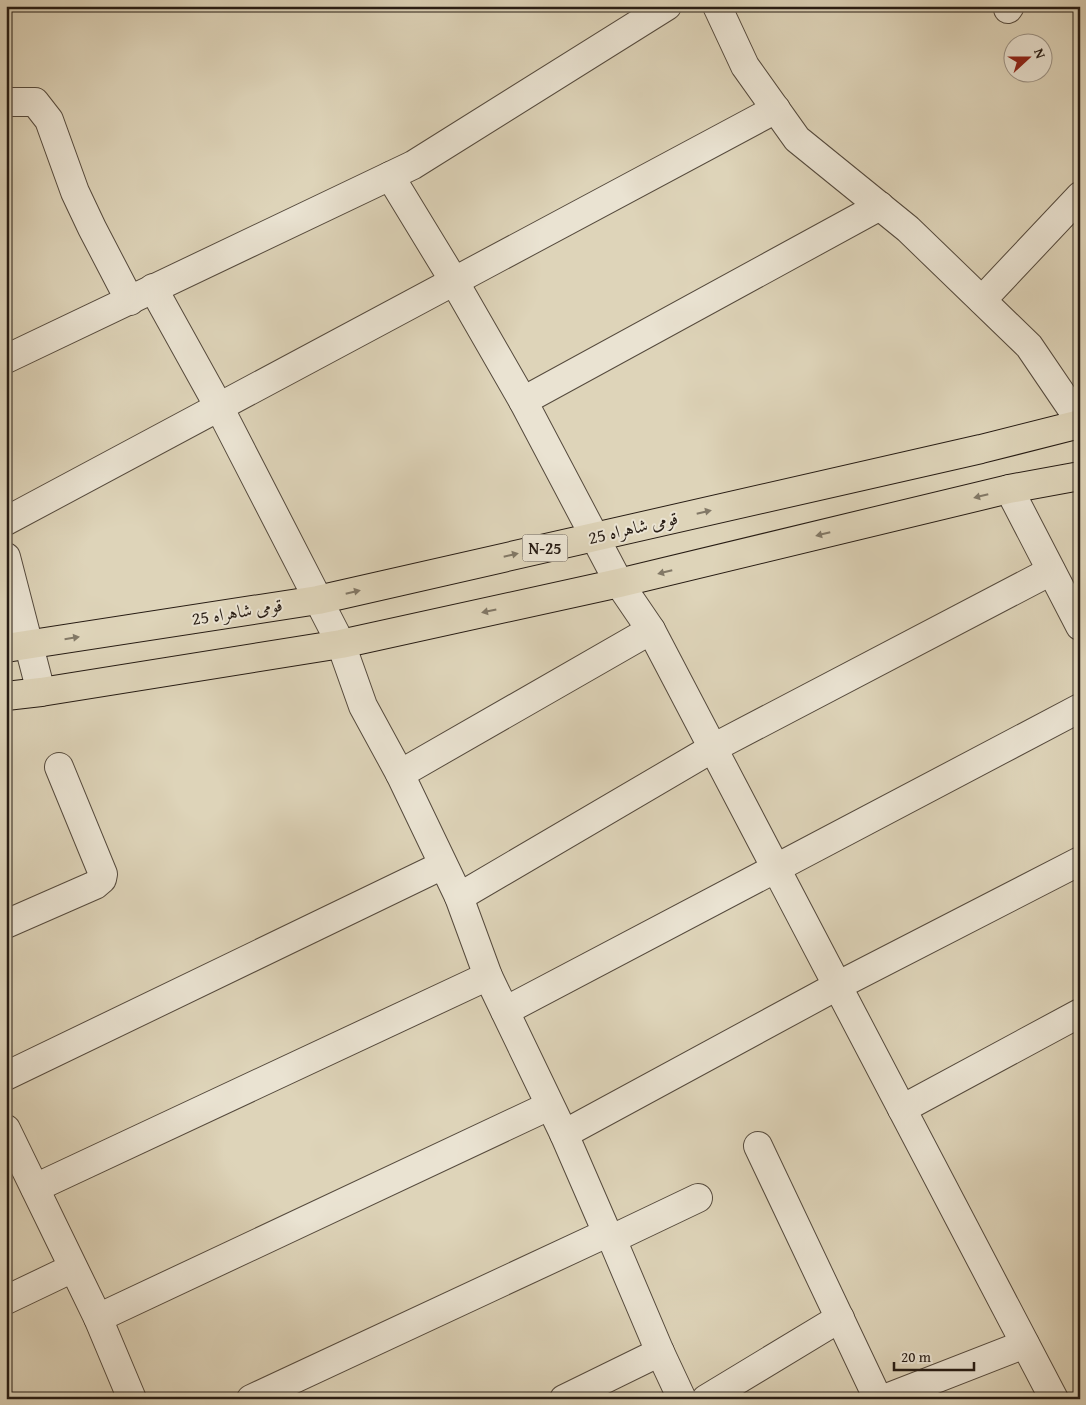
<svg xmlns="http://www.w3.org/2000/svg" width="1086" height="1405" font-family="'Gentium Book Plus',Amiri,serif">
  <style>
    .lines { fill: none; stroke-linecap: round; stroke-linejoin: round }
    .minor-casing { stroke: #554a3d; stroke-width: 30 }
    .highway-casing { stroke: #271c14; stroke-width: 30 }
    .minor { stroke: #eae3d2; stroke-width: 28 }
    .highway { stroke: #ded4b9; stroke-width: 28 }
    .oneway { fill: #827866 }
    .labels { text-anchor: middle; stroke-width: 4; stroke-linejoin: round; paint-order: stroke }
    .shield { fill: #eae3d2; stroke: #62584d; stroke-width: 1 }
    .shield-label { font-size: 16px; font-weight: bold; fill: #271c14 }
    .street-label { font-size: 18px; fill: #271c14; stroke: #eae3d2 }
  </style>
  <rect width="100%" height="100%" fill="#ded4b9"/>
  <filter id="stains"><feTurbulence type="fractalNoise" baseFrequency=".004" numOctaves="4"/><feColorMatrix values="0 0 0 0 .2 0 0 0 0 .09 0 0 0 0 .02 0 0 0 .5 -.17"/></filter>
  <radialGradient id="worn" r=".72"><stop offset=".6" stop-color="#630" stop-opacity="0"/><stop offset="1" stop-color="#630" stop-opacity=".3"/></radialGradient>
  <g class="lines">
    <defs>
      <g id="minor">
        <polyline points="717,6 745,66 797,139 908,229 1029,346 1080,421"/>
        <polyline points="1008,9 1010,6"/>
        <polyline points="6,102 35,102 49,120 75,192 92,228 130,301"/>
        <polyline points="390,176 454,281 523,401 619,583 651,630 1054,1399"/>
        <polyline points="153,288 219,407 341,644 363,706 400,774 459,897 488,976 564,1134 607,1233 612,1239 660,1352 682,1399"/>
        <polyline points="982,300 1080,196"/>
        <polyline points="6,359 413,165 667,6"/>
        <polyline points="523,401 880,206"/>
        <polyline points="1009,489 1080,626"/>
        <polyline points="6,521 776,109"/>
        <polyline points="6,557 41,692"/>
        <polyline points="400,774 651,630"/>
        <polyline points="459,897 713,748 1051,571"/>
        <polyline points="6,924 95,885 102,879 103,874 59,767"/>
        <polyline points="505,1011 1080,708"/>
        <polyline points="6,1076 443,865"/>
        <polyline points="902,1109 1080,1013"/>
        <polyline points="6,1129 98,1318 132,1399"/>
        <polyline points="564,1134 837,986 1080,861"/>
        <polyline points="758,1146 878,1399"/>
        <polyline points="35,1188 488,976"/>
        <polyline points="612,1239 698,1198"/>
        <polyline points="6,1300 73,1268"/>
        <polyline points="98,1318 549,1106"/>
        <polyline points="251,1399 607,1233"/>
        <polyline points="564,1399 660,1352"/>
        <polyline points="706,1399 840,1318"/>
        <polyline points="884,1399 1025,1344"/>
      </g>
      <g id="highway">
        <polyline points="6,648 318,600 981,449 1080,424"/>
        <polyline points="6,696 41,692 341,644 619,583 1009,489 1080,476"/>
      </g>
    </defs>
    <use href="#minor" class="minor-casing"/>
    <use href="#highway" class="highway-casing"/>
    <use href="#minor" class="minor"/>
    <use href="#highway" class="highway"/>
  </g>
  <defs><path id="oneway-solid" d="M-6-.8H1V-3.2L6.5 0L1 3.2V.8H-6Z" transform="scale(1.25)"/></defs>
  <g class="oneway">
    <use href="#oneway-solid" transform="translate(981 496) rotate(166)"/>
    <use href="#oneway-solid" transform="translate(704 512) rotate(-13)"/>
    <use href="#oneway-solid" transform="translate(823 534) rotate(166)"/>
    <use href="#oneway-solid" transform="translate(511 555) rotate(-13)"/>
    <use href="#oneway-solid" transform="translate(665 572) rotate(166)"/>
    <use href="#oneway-solid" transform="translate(353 592) rotate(-13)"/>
    <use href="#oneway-solid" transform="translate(489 611) rotate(168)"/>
    <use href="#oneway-solid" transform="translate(72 638) rotate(-9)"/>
  </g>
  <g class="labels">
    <rect class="shield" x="522.5" y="534.5" width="45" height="27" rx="4"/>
    <g class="shield-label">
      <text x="545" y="554">N-25</text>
    </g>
    <g class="street-label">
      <text transform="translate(633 528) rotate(-13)" y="6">قومی شاہراہ 25</text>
      <text transform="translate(237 612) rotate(-9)" y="6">قومی شاہراہ 25</text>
    </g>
  </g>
  <rect width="1086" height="1405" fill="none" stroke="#ded4b9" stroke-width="25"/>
  <rect x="8" y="8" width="1071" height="1390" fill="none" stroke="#271c14" stroke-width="2.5"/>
  <rect x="12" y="12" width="1061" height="1380" fill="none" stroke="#271c14"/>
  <g transform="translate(1028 58) rotate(69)"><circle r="24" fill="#eae3d2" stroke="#9c9386"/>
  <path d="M0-4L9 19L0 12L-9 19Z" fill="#8f2418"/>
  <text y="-8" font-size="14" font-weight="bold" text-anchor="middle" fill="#271c14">N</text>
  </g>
  <path d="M894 1362v8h80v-8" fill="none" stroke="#271c14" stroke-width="2.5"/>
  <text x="901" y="1362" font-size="15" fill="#271c14" stroke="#eae3d2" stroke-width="4" paint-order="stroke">20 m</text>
  <rect width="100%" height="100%" filter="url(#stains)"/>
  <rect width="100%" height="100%" fill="url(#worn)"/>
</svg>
